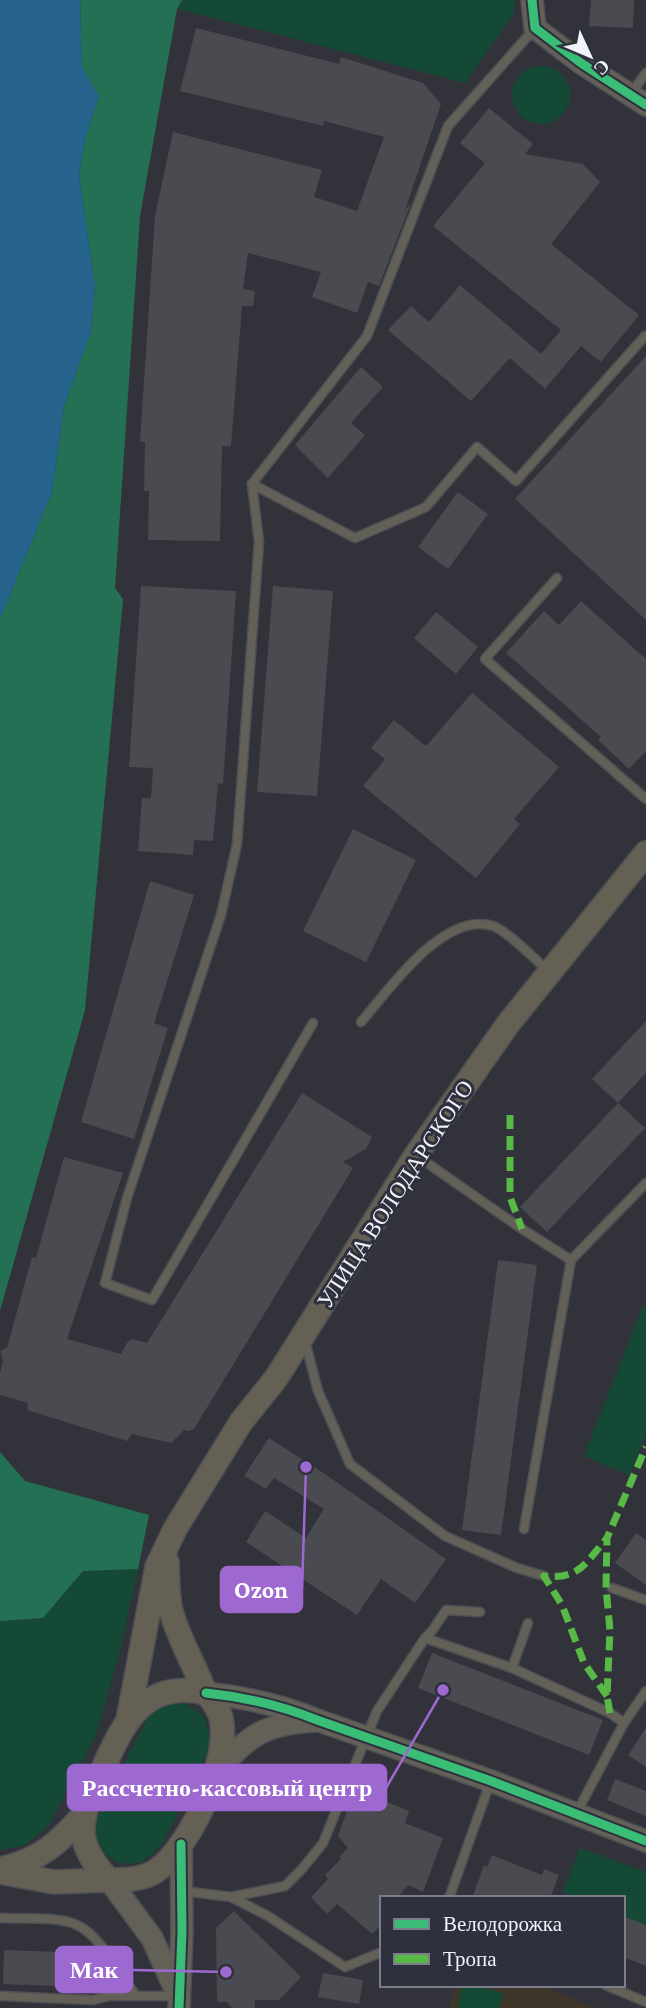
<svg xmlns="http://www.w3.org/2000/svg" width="646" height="2008" font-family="'Crimson Pro',serif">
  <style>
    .education { fill: #3f362a }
    .green { fill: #144936 }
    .forest { fill: #247054 }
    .water { fill: #25638d }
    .building { fill: #4a4b51 }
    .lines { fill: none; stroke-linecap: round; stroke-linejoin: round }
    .service-casing { stroke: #4e4f54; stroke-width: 11 }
    .tertiary-casing { stroke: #4e4f54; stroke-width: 24 }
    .secondary-casing { stroke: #4e4f54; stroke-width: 26 }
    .service { stroke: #636057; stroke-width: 8 }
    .tertiary { stroke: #636057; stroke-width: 21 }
    .secondary { stroke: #656054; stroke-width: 23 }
    .quiet { stroke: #58b947; stroke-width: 7; stroke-dasharray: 14 7; stroke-linecap: butt }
    .cycleway-casing { stroke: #2e313d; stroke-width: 13 }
    .cycleway { stroke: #3abd76; stroke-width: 9 }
    .labels { text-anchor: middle; stroke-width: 6; stroke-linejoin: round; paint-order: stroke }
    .street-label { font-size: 23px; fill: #f1f3fb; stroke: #2e313d }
    .leader { fill: none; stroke: #9e68d1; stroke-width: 2.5 }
    .callout-dot { fill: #9e68d1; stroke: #2e313d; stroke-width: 2.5 }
    .callout { fill: #9e68d1; stroke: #9e68d1; stroke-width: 2.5 }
    .callout-label { font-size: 24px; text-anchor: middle; font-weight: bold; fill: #fff }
  </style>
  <rect width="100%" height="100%" fill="#32333a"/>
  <polygon class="education" points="455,1985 537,1985 597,2008 449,2008"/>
  <g class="green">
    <polygon points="182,0 515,0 514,13 465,83 178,9"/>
    <circle cx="541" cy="95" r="29"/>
    <polygon points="643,1306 646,1307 646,1434 629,1475 584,1456"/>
    <polygon points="138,1569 119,1655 96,1735 49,1825 25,1845 0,1850 0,1621 43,1618 83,1571"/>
    <polygon points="166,1702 185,1704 204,1716 210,1737 207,1755 164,1841 152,1855 139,1863 118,1863 100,1850 95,1840 94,1828 100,1811 146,1721 156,1709"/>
    <polygon points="580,1848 646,1872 646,1925 623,1916 623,1898 577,1898 563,1892"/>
    <polygon points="463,1985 479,1985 504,1994 499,2008 457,2008"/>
  </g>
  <g class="forest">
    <polygon points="80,0 182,0 177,9 140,216 115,588 123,599 85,1010 0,1311 0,619 52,492 64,406 91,332 95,286 79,175 85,138 99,97 82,67"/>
    <polygon points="0,1452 25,1481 149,1515 138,1569 83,1571 43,1618 0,1621"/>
  </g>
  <polygon class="water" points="0,0 80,0 82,67 99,97 85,138 79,175 95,286 91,332 64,406 52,492 0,619"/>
  <g class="building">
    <polygon points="591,0 634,0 633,28 589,26"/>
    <polygon points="196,28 339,64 341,57 423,83 441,104 405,210 411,203 379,286 368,282 357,313 312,297 321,272 248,253 243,289 255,291 253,306 242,306 231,446 222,446 220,541 148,540 149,491 144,491 145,442 140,442 155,216 173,132 322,170 314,197 357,211 384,137 324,121 323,126 180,91"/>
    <polygon points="489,108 533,144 525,154 583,164 600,182 551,244 639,315 601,362 581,346 545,389 510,358 471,401 388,330 411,306 429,322 460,285 541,354 561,330 433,226 485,163 460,143"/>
    <polygon points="646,356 646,620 515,499"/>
    <polygon points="361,367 383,387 351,423 365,435 328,478 295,445"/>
    <polygon points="458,492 488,514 448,569 418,547"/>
    <polygon points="141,586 236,591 223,784 218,783 213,841 194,840 193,855 138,851 142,798 151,798 153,768 129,767"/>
    <polygon points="273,586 333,591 317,796 257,792"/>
    <polygon points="581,601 646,659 646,751 629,769 598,740 601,737 506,653 544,611 559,625"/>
    <polygon points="436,612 478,647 456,674 414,638"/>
    <polygon points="472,693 559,767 514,819 520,824 476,878 363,786 385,759 371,748 394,720 426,746"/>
    <polygon points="353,829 416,860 366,962 303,931"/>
    <polygon points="150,881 194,895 154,1023 168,1028 134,1139 81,1122"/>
    <polygon points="646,1021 646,1073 618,1103 592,1079"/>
    <polygon points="302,1093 372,1137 366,1149 343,1162 353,1168 194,1429 189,1431 184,1430 171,1443 132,1434 127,1441 27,1410 28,1403 0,1395 0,1373 3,1361 0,1351 7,1348 32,1257 36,1258 64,1157 123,1173 67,1339 121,1354 127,1343 132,1339 147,1343"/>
    <polygon points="618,1103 645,1128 547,1232 520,1207"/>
    <polygon points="498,1260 537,1265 501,1535 462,1530"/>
    <polygon points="269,1438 325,1474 446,1559 415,1603 381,1579 357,1615 246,1542 265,1511 306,1538 324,1509 274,1478 266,1489 244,1476"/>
    <polygon points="636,1533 646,1540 646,1585 615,1563"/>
    <polygon points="432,1653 603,1720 589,1755 418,1688"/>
    <polygon points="646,1728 646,1767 628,1755"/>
    <polygon points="615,1779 646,1791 646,1816 607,1800"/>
    <polygon points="353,1794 386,1807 387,1802 409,1811 405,1823 443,1838 423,1892 408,1885 397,1898 382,1898 382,1924 372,1934 337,1904 327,1914 311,1897 328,1879 325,1875 341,1859 339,1857 348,1848 338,1836"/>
    <polygon points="492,1855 542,1875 544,1869 559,1875 550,1898 472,1898 484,1865 487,1867"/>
    <polygon points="234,1911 301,1977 279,2000 255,2000 255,2008 232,2008 227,2002 217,2002 216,1928"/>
    <polygon points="623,1916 646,1925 646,1966 623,1957"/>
    <polygon points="4,1950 86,1953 84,1987 3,1984"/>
    <polygon points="323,1973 363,1980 359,2004 318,1997"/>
  </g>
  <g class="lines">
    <defs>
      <g id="service">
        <polyline points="535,28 448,126 367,336 252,484 355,538 426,507 477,447 516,481 645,336"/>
        <polyline points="631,93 646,73"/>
        <polyline points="252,484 259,542 237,844 221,915 127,1198 105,1283 152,1300 313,1023"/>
        <polyline points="557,578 485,659 646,799"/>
        <path d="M 361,1022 C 389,990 444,910 493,926 C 506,930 536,960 547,970"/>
        <polyline points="417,1156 522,1229 571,1260"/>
        <polyline points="305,1341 318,1391 350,1464 445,1536 517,1568 544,1576"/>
        <polyline points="524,1529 571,1260 646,1183"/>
        <polyline points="612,1588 646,1600"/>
        <polyline points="425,1638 432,1631 446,1610 480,1612"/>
        <polyline points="512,1668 528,1623"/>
        <polyline points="577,1812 624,1723 646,1691"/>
        <polyline points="184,1891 231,1897 285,1886 302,1869 323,1843 377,1711 425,1638 512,1668 610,1713 624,1723"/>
        <polyline points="231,1897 268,1916 345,1967 382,1952"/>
        <polyline points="449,1898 490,1783"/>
        <path d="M 0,1918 C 22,1919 57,1916 77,1925 C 100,1935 121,1975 136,1996"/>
        <polyline points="605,1985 646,2002"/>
        <polyline points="0,1996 93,2000 109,1996 176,1996"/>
      </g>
      <g id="tertiary">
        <polyline points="532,0 535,28 581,63 646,105"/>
        <path d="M 206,1693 C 245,1697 280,1705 317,1720 L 491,1781 L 646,1841"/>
        <path d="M 217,1770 C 251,1734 265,1724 314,1721"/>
        <polyline points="109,1880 152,1938 176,1991"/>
        <polyline points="179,2008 182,1932 181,1844"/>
      </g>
      <g id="secondary">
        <path d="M 167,1562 C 168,1578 167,1596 171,1611 C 178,1636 192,1661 202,1685 C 208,1697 218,1705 221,1718 C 231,1759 190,1848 156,1871 C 142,1880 125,1880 109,1880 C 96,1867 85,1852 83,1833 C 82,1811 93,1791 102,1771 C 123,1723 144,1679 206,1693"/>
        <polyline points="128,1720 157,1567 175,1529 241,1422 277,1377 416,1155 508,1024 646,853"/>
        <path d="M 0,1869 C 39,1861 59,1843 84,1814"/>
        <polyline points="0,1872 54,1882 109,1880"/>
      </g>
    </defs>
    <use href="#service" class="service-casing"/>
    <use href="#tertiary" class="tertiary-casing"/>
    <use href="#secondary" class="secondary-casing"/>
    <use href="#service" class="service"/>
    <use href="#tertiary" class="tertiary"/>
    <use href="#secondary" class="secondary"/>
    <g class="quiet">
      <polyline points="510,1115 510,1197 522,1229"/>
      <path d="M 607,1696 L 584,1663 L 562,1605 L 544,1576 C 580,1580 586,1562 607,1538"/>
      <polyline points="610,1713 607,1696 610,1630 606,1588 607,1538 646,1447"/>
    </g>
    <defs>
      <g id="cycleway">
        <polyline points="532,0 535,28 581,63 646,105"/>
        <path d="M 206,1693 C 245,1697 280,1705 317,1720 L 491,1781 L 646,1841"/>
        <polyline points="179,2008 182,1932 181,1844"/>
      </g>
    </defs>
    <use href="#cycleway" class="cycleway-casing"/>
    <use href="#cycleway" class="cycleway"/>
  </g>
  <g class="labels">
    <g class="street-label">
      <text transform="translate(395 1194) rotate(-57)" y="8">УЛИЦА ВОЛОДАРСКОГО</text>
    </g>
  </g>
  <path class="leader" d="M306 1467L302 1589M443 1690L386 1788M226 1972L132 1970"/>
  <g class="callout-dot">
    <circle cx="306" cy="1467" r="7"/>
    <circle cx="443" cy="1690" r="7"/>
    <circle cx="226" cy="1972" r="7"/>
  </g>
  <g class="callout">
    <rect x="221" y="1567" width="81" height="45" rx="7"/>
    <rect x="68" y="1765" width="318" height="45" rx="7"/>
    <rect x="56" y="1947" width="76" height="45" rx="7"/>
  </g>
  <g class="callout-label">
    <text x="261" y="1598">Ozon</text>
    <text x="227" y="1796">Рассчетно-кассовый центр</text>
    <text x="94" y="1978">Мак</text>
  </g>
  <rect x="380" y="1896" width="245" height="91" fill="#2e313d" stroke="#7c7f89" stroke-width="2"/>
  <rect x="394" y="1919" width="35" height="10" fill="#3abd76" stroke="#7c7f89" stroke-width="2"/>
  <text x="443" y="1931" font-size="21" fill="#f1f3fb">Велодорожка</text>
  <rect x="394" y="1954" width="35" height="10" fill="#58b947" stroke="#7c7f89" stroke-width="2"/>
  <text x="443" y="1966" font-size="21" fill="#f1f3fb">Тропа</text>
  <g transform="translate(590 56) rotate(134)" stroke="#2e313d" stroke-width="5" paint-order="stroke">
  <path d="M0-5L12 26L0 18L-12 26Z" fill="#f1f3fb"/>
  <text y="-10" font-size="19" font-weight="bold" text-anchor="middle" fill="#f1f3fb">С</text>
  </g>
</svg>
